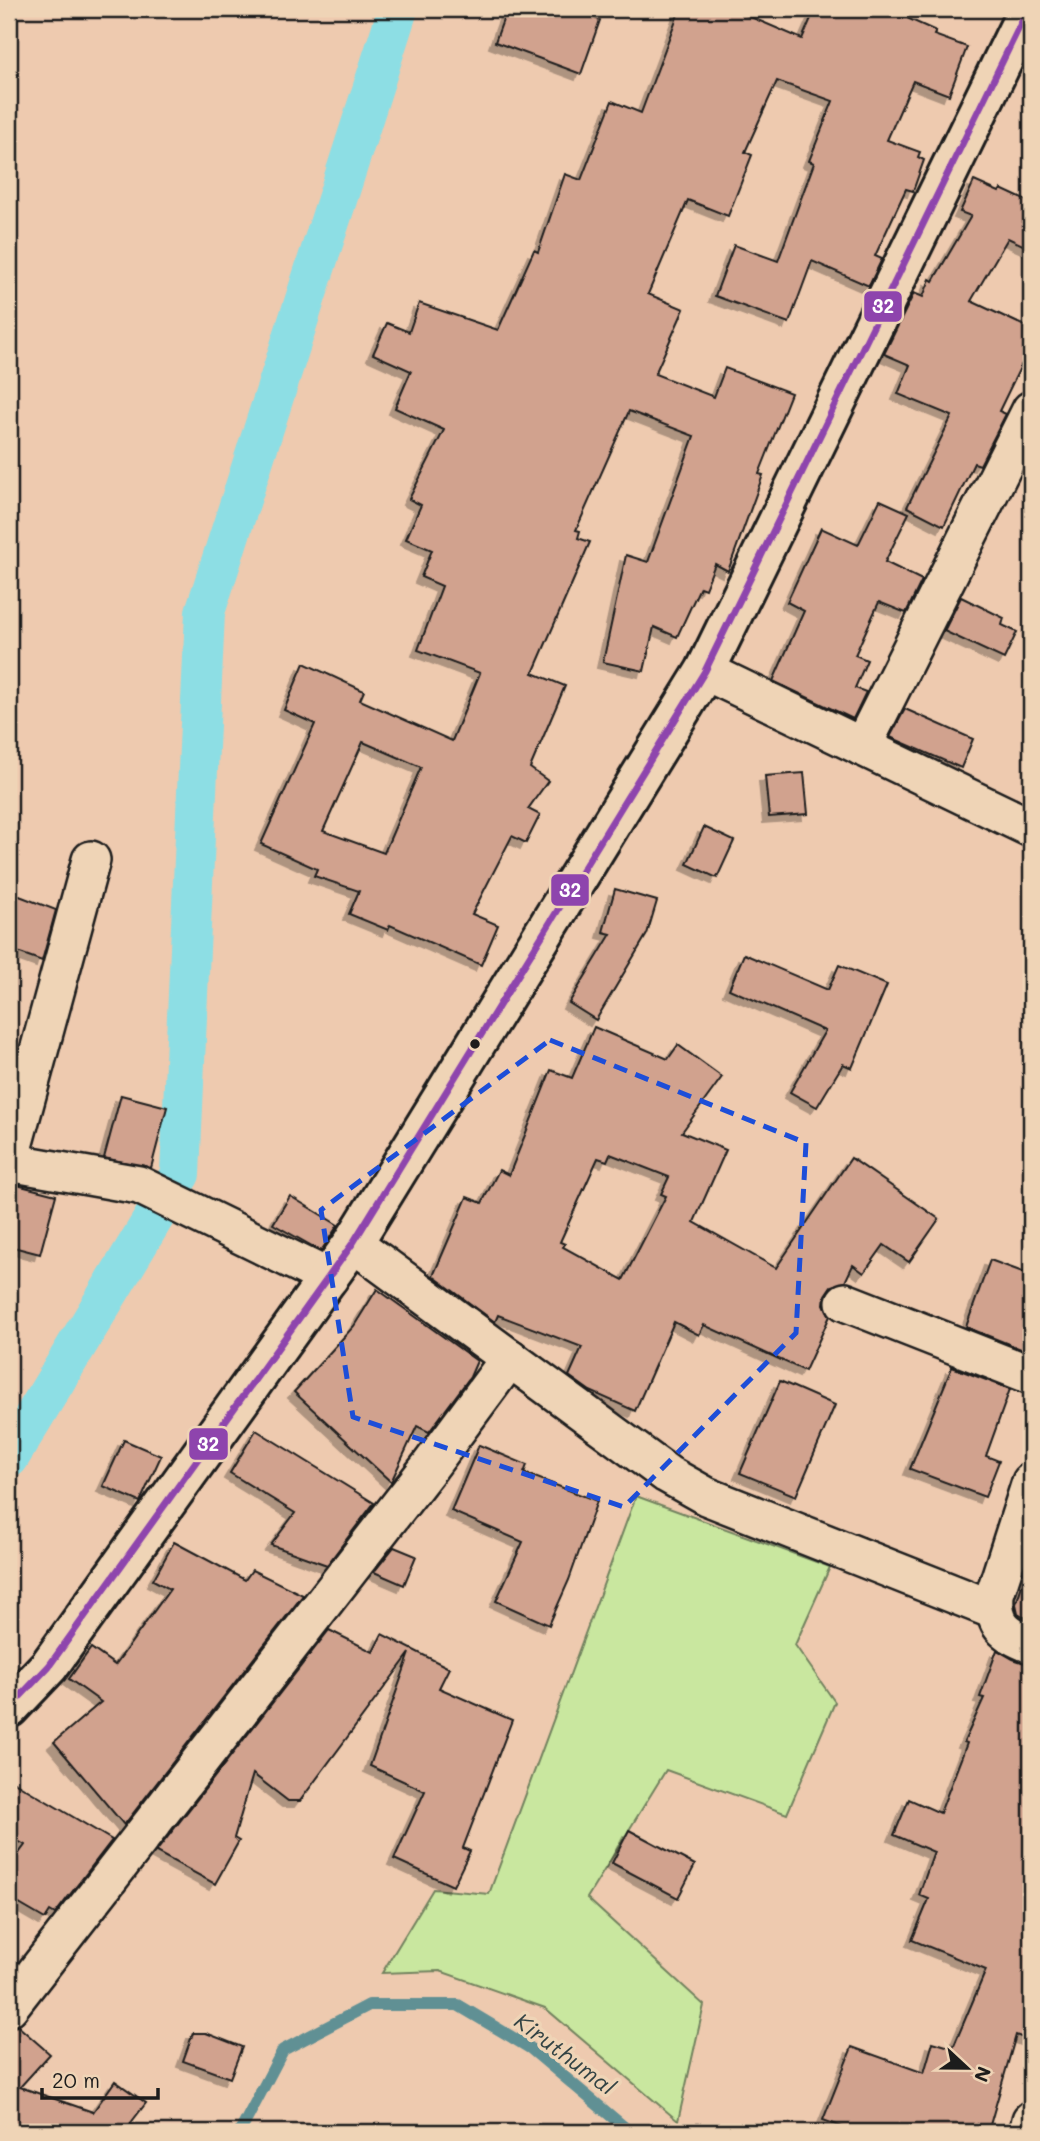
<svg xmlns="http://www.w3.org/2000/svg" width="1040" height="2141" font-family="Mali,sans-serif">
  <style>
    .grass { fill: #c9e79f; stroke: #72825e; stroke-width: 2 }
    .lines { fill: none; stroke-linecap: round; stroke-linejoin: round }
    .stream { stroke: #609094; stroke-width: 12 }
    .canal { stroke: #8ddee4; stroke-width: 40 }
    .building { fill: #d1a28e; stroke: #1c1c1c; stroke-width: 2; fill-rule: evenodd; filter: url(#shadow) }
    .minor-casing { stroke: #1c1c1c; stroke-width: 42 }
    .primary-casing { stroke: #1c1c1c; stroke-width: 44 }
    .minor { stroke: #efd4b6; stroke-width: 37 }
    .primary { stroke: #efd4b6; stroke-width: 38 }
    .bus-1-casing { stroke: #efd4b6; stroke-width: 12 }
    .bus-1 { stroke: #8e44ad; stroke-width: 7 }
    .marked { fill: none; stroke: #1d4ed8; stroke-width: 5; stroke-dasharray: 14 9; stroke-linejoin: round }
    .bus-dot { fill: #1c1c1c; stroke: #efd4b6; stroke-width: 2.5 }
    .labels { text-anchor: middle; stroke-width: 7; stroke-linejoin: round; paint-order: stroke }
    .water-label { font-size: 23px; font-style: italic; fill: #334344; stroke: #efd4b6 }
    .line-badge { stroke: #efd4b6; stroke-width: 2.5 }
    .badge-label { font-size: 19px; text-anchor: middle; font-weight: bold; fill: #fff }
  </style>
  <defs>
    <filter id="shadow"><feDropShadow dx="-6" dy="6" stdDeviation="0" flood-color="#0004"/></filter>
  </defs>
  <rect width="100%" height="100%" fill="#eecaaf"/>
  <filter id="ink" filterUnits="userSpaceOnUse"><feTurbulence type="fractalNoise" baseFrequency=".0143" numOctaves="2"/><feDisplacementMap in="SourceGraphic" scale="14" xChannelSelector="R" yChannelSelector="G"/><feConvolveMatrix kernelMatrix="1 2 1 2 8 2 1 2 1" color-interpolation-filters="sRGB"/></filter>
  <g filter="url(#ink)">
    <polygon class="grass" points="636,1496 830,1567 795,1645 835,1702 787,1814 666,1770 587,1898 704,2005 678,2121 545,2008 440,1971 382,1973 433,1889 489,1894"/>
    <g class="lines">
      <polyline class="stream" points="240,2132 283,2050 369,2005 458,2005 530,2048 630,2132"/>
      <polyline class="canal" points="9,1458 180,1174 205,612 398,9"/>
    </g>
    <g class="building">
      <polygon points="507,9 570,9 600,20 581,74 495,42"/>
      <path d="M 680,9 L 732,9 L 802,39 L 815,9 L 887,9 L 936,31 L 934,35 L 967,47 L 949,95 L 913,81 L 887,140 L 920,152 L 918,157 L 924,160 L 913,191 L 906,189 L 875,256 L 882,259 L 869,286 L 812,261 L 789,323 L 715,296 L 734,245 L 778,261 L 814,163 L 809,161 L 833,101 L 777,81 L 745,152 L 752,155 L 728,216 L 688,200 L 648,294 L 684,309 L 655,374 L 714,397 L 725,368 L 791,393 L 759,474 L 763,475 L 728,571 L 715,564 L 705,589 L 700,587 L 677,637 L 654,627 L 644,671 L 603,662 L 626,555 L 648,562 L 694,436 L 629,411 L 576,530 L 580,531 L 578,538 L 590,542 L 533,673 L 565,686 L 530,768 L 548,781 L 528,809 L 540,815 L 526,843 L 512,836 L 472,914 L 498,925 L 481,965 L 390,925 L 388,930 L 349,914 L 359,891 L 314,876 L 317,869 L 261,844 L 315,724 L 284,710 L 304,663 L 364,691 L 360,700 L 452,741 L 480,673 L 418,650 L 442,586 L 421,577 L 432,550 L 406,539 L 421,505 L 409,499 L 444,430 L 395,408 L 411,371 L 373,354 L 387,323 L 409,332 L 419,303 L 498,330 L 534,250 L 538,252 L 565,174 L 581,180 L 612,101 L 641,113 ZM 363,742 L 421,767 L 384,853 L 323,831 Z"/>
      <polygon points="974,181 999,192 1001,189 1031,203 1031,249 1008,238 971,301 1031,329 1031,345 999,411 1006,414 980,465 974,463 944,526 907,507 952,416 898,394 910,365 884,354 914,293 923,297 930,279 933,281 971,216 960,212"/>
      <polygon points="880,500 909,513 885,562 922,580 906,613 879,602 855,655 867,660 855,688 866,692 853,719 773,681 804,611 787,602 821,528 858,545"/>
      <polygon points="961,597 1004,618 1002,625 1017,632 1004,659 944,631"/>
      <polygon points="905,709 973,739 961,768 890,737"/>
      <polygon points="804,773 808,814 769,817 765,776"/>
      <polygon points="704,827 734,841 717,878 687,864"/>
      <polygon points="615,889 657,901 647,934 596,1020 569,1003 611,934 603,932"/>
      <polygon points="9,892 56,910 42,961 9,949"/>
      <polygon points="744,954 828,990 839,965 887,985 852,1068 843,1064 817,1107 790,1092 825,1031 729,989"/>
      <path d="M 594,1027 L 668,1059 L 678,1045 L 722,1077 L 682,1132 L 726,1150 L 694,1222 L 776,1268 L 851,1158 L 939,1219 L 909,1262 L 884,1245 L 864,1273 L 853,1265 L 845,1282 L 831,1286 L 825,1295 L 824,1304 L 830,1316 L 805,1371 L 704,1325 L 699,1335 L 674,1322 L 635,1411 L 590,1391 L 569,1376 L 582,1347 L 498,1315 L 495,1322 L 433,1276 L 467,1197 L 482,1203 L 499,1170 L 509,1175 L 551,1070 L 572,1078 ZM 610,1154 L 669,1177 L 661,1194 L 666,1196 L 623,1280 L 563,1247 L 565,1244 L 560,1242 L 598,1158 L 607,1161 Z"/>
      <polygon points="121,1095 167,1107 151,1168 104,1158"/>
      <polygon points="9,1183 56,1195 40,1254 9,1246"/>
      <polygon points="290,1196 338,1225 321,1251 273,1224"/>
      <polygon points="990,1260 1031,1275 1031,1353 966,1327"/>
      <polygon points="377,1289 477,1361 470,1377 429,1432 417,1426 391,1482 294,1392 354,1326"/>
      <polygon points="952,1367 1010,1389 986,1456 999,1461 985,1497 910,1469"/>
      <polygon points="780,1381 835,1405 796,1496 740,1473"/>
      <polygon points="256,1430 374,1503 327,1565 271,1545 295,1513 230,1473"/>
      <polygon points="124,1440 161,1456 140,1502 103,1486"/>
      <polygon points="479,1445 527,1465 524,1473 597,1501 569,1580 549,1625 496,1601 523,1542 451,1511"/>
      <polygon points="174,1542 245,1580 252,1570 303,1595 124,1825 54,1742 101,1702 69,1679 91,1648 115,1665 170,1589 153,1580"/>
      <polygon points="394,1547 416,1556 404,1585 374,1572"/>
      <polygon points="1028,1567 1031,1568 1031,1621 1018,1613 1016,1604"/>
      <polygon points="329,1630 373,1652 382,1634 449,1668 439,1688 512,1720 463,1848 470,1851 453,1886 394,1859 425,1791 370,1766 410,1653 300,1801 288,1801 253,1774 234,1838 239,1841 215,1884 156,1852"/>
      <polygon points="997,1650 1013,1659 1031,1665 1031,2041 1016,2035 988,2132 856,2132 823,2120 852,2047 924,2073 933,2042 953,2048 986,1970 912,1940 929,1899 919,1895 934,1852 894,1835 909,1799 940,1813 967,1743 964,1742 984,1698 980,1697"/>
      <polygon points="9,1779 112,1840 55,1914 50,1911 45,1919 9,1898 9,1867 25,1845 9,1836"/>
      <polygon points="629,1830 695,1865 678,1898 612,1863"/>
      <polygon points="18,2026 50,2054 20,2087 93,2112 115,2081 146,2103 130,2124 137,2127 136,2132 9,2132 9,2028"/>
      <polygon points="193,2033 206,2033 242,2047 230,2078 183,2061"/>
    </g>
    <g class="lines">
      <defs>
        <g id="minor">
          <polyline points="705,671 1031,828"/>
          <polyline points="862,747 1031,410"/>
          <polyline points="9,1161 91,860"/>
          <polyline points="9,1162 139,1185 329,1278"/>
          <polyline points="353,1243 667,1474 706,1496 994,1610"/>
          <polyline points="845,1302 1031,1375"/>
          <path d="M 1031,1482 L 995,1594 C 993,1625 1003,1633 1031,1644"/>
          <polyline points="9,2007 430,1466 510,1358"/>
          <polyline points="1028,2132 1031,2120"/>
        </g>
        <polyline id="primary" points="9,1708 49,1666 353,1243 705,671 1028,9"/>
      </defs>
      <use href="#minor" class="minor-casing"/>
      <use href="#primary" class="primary-casing"/>
      <use href="#minor" class="minor"/>
      <use href="#primary" class="primary"/>
      <defs>
        <polyline id="bus-1" points="9,1708 49,1666 353,1243 705,671 1028,9"/>
      </defs>
      <use href="#bus-1" class="bus-1-casing"/>
      <use href="#bus-1" class="bus-1"/>
    </g>
  </g>
  <path class="marked" d="M 550,1040 L 806,1143 L 796,1333 L 624,1507 L 353,1417 L 321,1210 Z"/>
  <circle class="bus-dot" cx="475" cy="1044" r="6"/>
  <g class="labels">
    <g class="water-label">
      <text transform="translate(565 2054) rotate(37)" y="8">Kiruthumal</text>
    </g>
  </g>
  <g class="line-badge">
    <rect x="863" y="290" width="40" height="33" rx="7" fill="#8e44ad"/>
    <rect x="550" y="873" width="40" height="34" rx="7" fill="#8e44ad"/>
    <rect x="188" y="1427" width="41" height="34" rx="7" fill="#8e44ad"/>
  </g>
  <g class="badge-label">
    <text x="883" y="313">32</text>
    <text x="570" y="897">32</text>
    <text x="208" y="1451">32</text>
  </g>
  <rect width="1040" height="2141" fill="none" stroke="#efd4b6" stroke-width="35"/>
  <rect x="18" y="18" width="1005" height="2106" fill="none" stroke="#1c1c1c" stroke-width="2.5" filter="url(#ink)"/>
  <g transform="translate(967 2068) rotate(112)" stroke="#efd4b6" stroke-width="5" paint-order="stroke">
  <path d="M0-5L12 26L0 18L-12 26Z" fill="#1c1c1c"/>
  <text y="-10" font-size="19" font-weight="bold" text-anchor="middle" fill="#1c1c1c">N</text>
  </g>
  <path d="M42 2088v10h116v-10" fill="none" stroke="#1c1c1c" stroke-width="3.5"/>
  <text x="52" y="2088" font-size="21" fill="#1c1c1c" stroke="#efd4b6" stroke-width="5" paint-order="stroke">20 m</text>
</svg>
